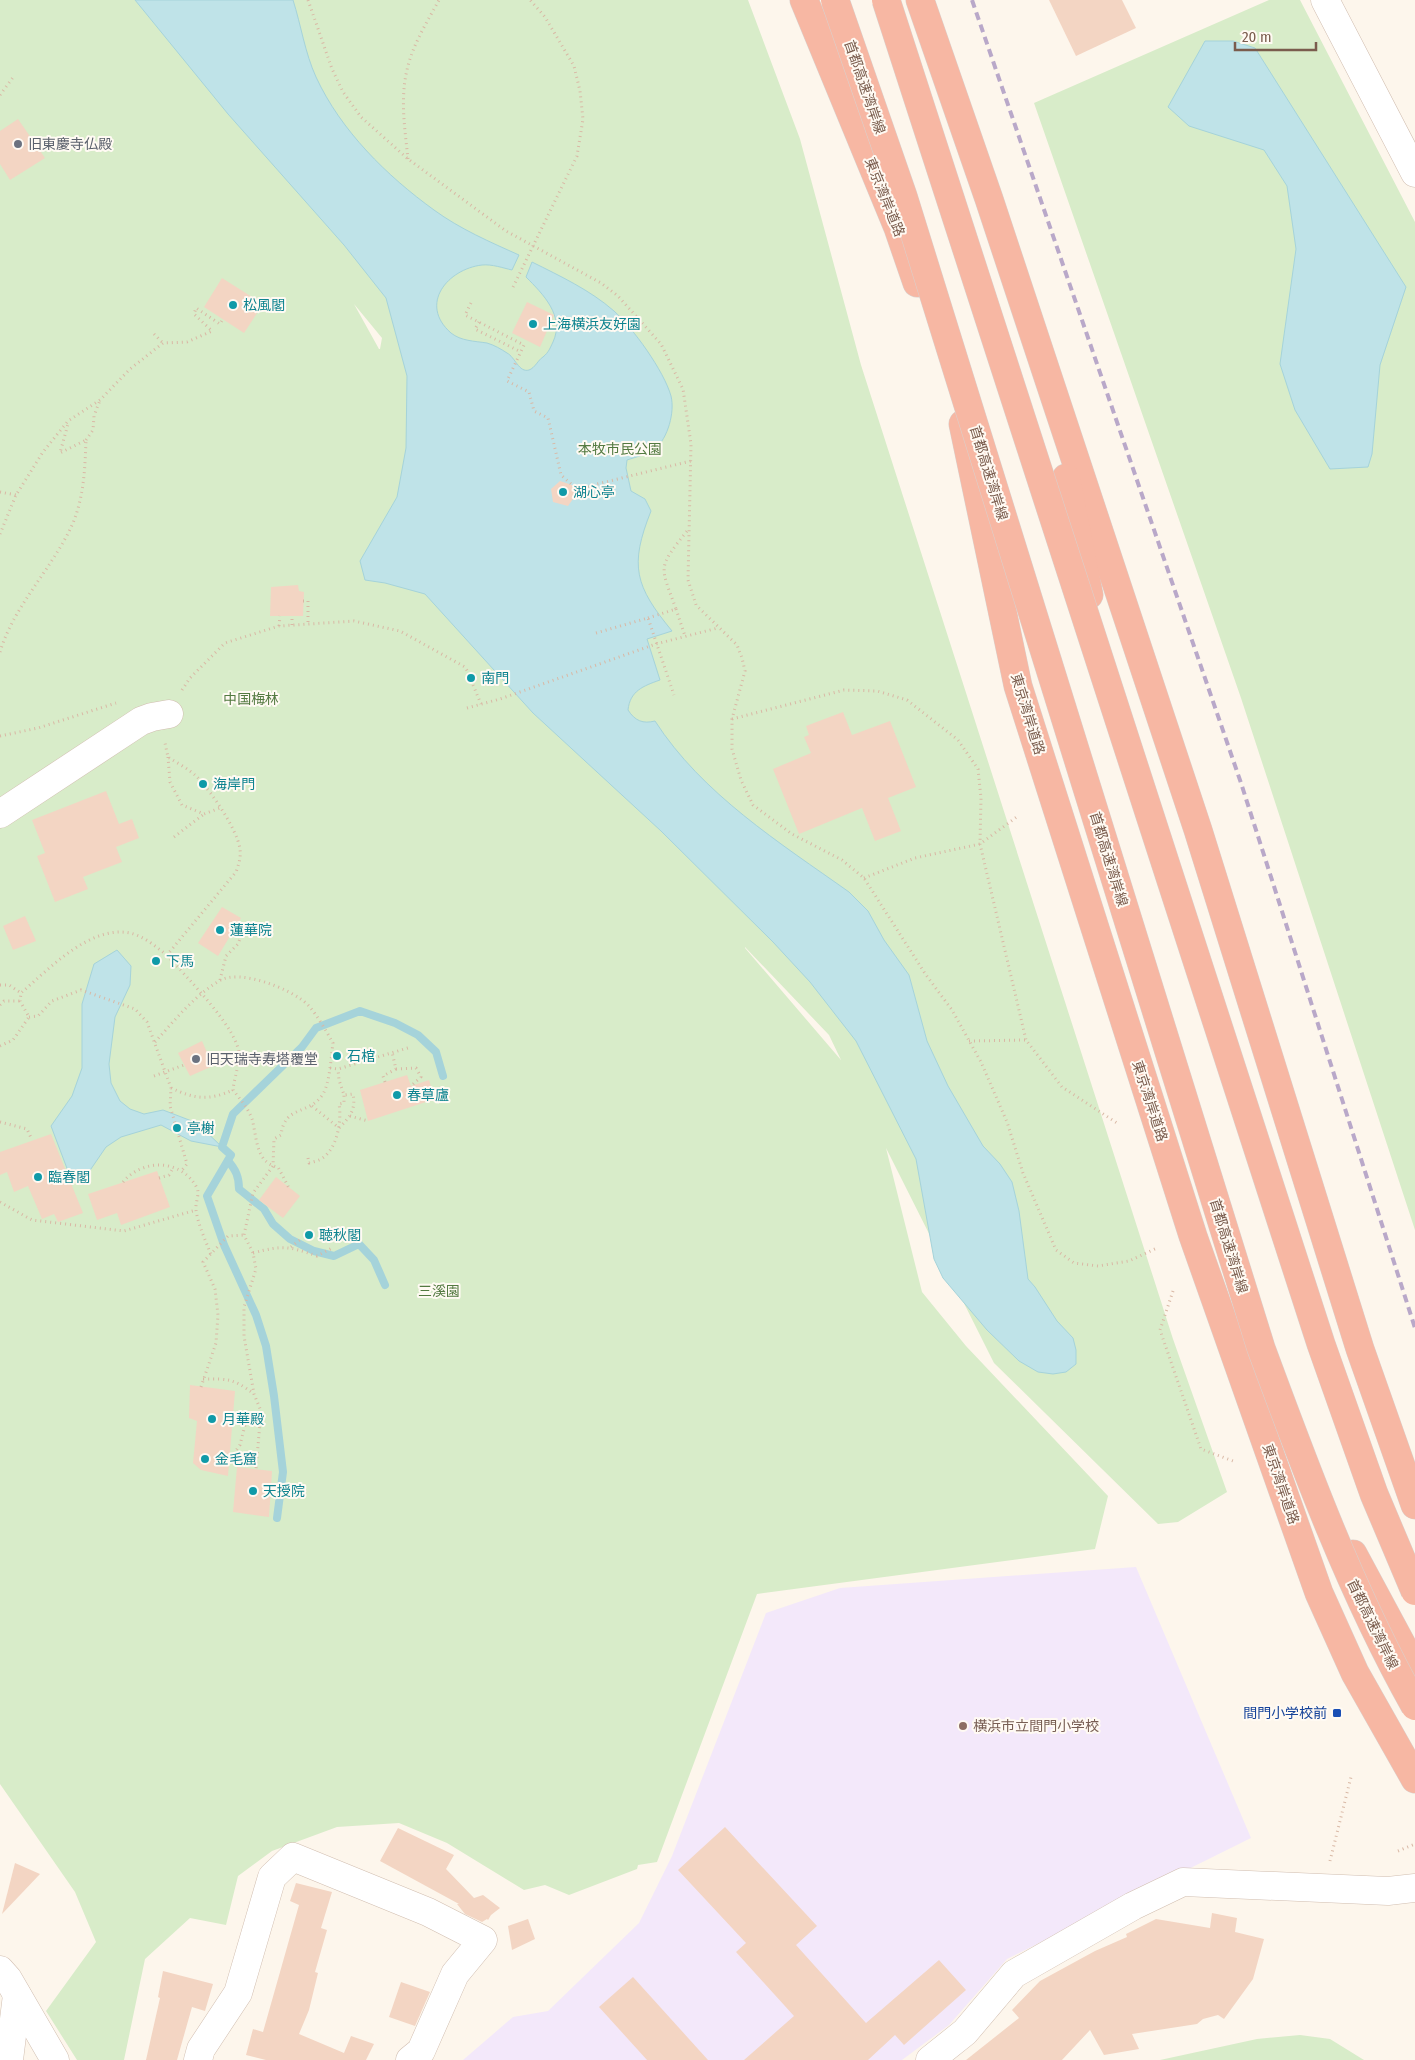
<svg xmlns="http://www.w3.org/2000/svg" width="1415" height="2060" font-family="'Fira Sans Condensed','Noto Sans JP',sans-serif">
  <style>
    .education { fill: #f3e8fa }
    .green { fill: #d8ecc9; fill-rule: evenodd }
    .water { fill: #bfe3e8; stroke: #a5d3da }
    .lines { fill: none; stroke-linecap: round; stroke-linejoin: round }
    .stream { stroke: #a5d3da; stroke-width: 8 }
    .building { fill: #f3d5c3 }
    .minor-casing { stroke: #d1beb0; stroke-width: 29 }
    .highway-casing { stroke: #dad1cd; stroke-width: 29 }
    .path { stroke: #d9b8a5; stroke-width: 3; stroke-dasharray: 1 4; stroke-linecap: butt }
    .minor { stroke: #fff; stroke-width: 28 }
    .highway { stroke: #f7b7a3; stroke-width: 28 }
    .rail { stroke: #b9a8c9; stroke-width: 4; stroke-dasharray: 8 5; stroke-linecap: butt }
    .highway-bridge-casing { stroke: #dad1cd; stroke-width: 29; stroke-linecap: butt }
    .highway-bridge { stroke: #f7b7a3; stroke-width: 28 }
    .worship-dot { fill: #6b7280; stroke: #fffaf3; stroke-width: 2 }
    .culture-dot { fill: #0f9aa8; stroke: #fffaf3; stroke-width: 2 }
    .transit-dot { fill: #1a4fb4; stroke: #fffaf3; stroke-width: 2 }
    .education-dot { fill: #8d6e63; stroke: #fffaf3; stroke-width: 2 }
    .labels { text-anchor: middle; stroke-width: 4; stroke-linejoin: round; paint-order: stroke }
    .street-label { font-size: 14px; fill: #7a5c4d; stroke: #fffaf3 }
    .worship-label { font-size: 14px; fill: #5b616d; stroke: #fffaf3; text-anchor: start }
    .culture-label { font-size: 14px; fill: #0d838f; stroke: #fffaf3; text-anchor: start }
    .park-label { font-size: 14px; fill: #537a41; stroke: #fffaf3 }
    .transit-label { font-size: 14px; fill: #164399; stroke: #fffaf3; text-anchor: end }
    .education-label { font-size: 14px; fill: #785e54; stroke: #fffaf3; text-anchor: start }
  </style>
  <rect width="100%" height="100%" fill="#fdf6ec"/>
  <polygon class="education" points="1136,1567 1251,1838 1007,1959 949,2025 902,2060 463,2060 513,2017 548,2011 639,1923 672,1856 766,1613 840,1588"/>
  <g class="green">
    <path d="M 0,0 L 748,0 L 800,139 L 861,365 L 1173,1339 L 1227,1492 L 1178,1522 L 1158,1524 L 994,1363 L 886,1148 L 922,1292 L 966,1346 L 1108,1496 L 1095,1549 L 757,1594 L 657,1862 L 638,1865 L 637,1869 L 569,1895 L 545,1885 L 524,1890 L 447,1843 L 399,1823 L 337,1827 L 272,1851 L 238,1876 L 226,1925 L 190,1918 L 145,1959 L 124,2060 L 77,2060 L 46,2011 L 96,1942 L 75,1892 L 0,1784 ZM 354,304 L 382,338 L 380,349 L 379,349 ZM 745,947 L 829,1035 L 841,1060 L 745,948 Z"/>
    <polygon points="1269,0 1300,0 1415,222 1415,1230 1241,698 1034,103"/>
    <polygon points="1300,2035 1330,2039 1364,2060 1160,2060 1257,2039"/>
  </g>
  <g class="water">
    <path d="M 135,0 L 293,0 C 301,25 305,53 316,77 C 341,131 387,176 434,210 C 460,229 490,242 519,255 L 512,270 C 503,268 492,264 482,265 C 448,269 418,304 451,333 C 461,341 474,341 487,343 C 494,345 501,349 507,353 C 515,357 519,373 529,370 C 535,368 538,360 543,357 C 549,352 550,348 553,342 C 565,316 543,294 526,277 L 532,262 C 560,276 590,290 614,311 C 633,328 664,371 671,396 C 675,412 668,438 655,449 C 648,454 636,457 627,460 L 626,468 L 631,491 L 645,499 L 651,511 C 629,566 635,586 672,631 L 647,639 L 660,680 C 643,686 630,691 628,710 C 635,721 643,724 655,721 C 702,794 780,843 849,892 L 868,911 L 884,940 L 909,975 L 927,1041 L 948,1086 L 983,1146 L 1000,1164 L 1012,1182 L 1019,1211 L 1028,1279 L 1035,1287 L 1057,1321 L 1073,1338 L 1076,1350 L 1076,1364 L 1066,1372 L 1053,1374 L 1038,1372 L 1019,1361 L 987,1330 L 943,1278 L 934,1259 L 916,1159 L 856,1041 L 810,982 L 773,942 L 661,831 L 533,713 L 425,594 L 385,583 L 365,580 L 360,561 L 397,497 L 406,448 L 407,376 L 386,298 L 344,245 L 228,114 Z"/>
    <polygon points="1205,41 1233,41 1255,48 1406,287 1380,365 1372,454 1368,467 1330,469 1295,410 1280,364 1296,249 1287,186 1264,150 1189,126 1168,107"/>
    <polygon points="117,950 131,966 130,985 115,1017 109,1064 111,1083 120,1101 130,1109 144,1114 163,1110 197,1123 222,1147 191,1141 161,1125 121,1137 106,1147 82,1182 71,1179 51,1126 72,1096 82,1068 82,1004 94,964"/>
  </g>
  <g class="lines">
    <g class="stream">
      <path d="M 228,1161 C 236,1170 239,1177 239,1189 L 264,1209 L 273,1224 L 290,1239 L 314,1251 L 334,1256 L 359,1244 L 374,1260 L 385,1285"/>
      <polyline points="277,1518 283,1472 274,1396 266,1346 256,1315 224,1245 207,1196 231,1155 222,1147 233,1114 302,1047 316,1028 360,1011 395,1023 418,1035 436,1052 443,1076"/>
    </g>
  </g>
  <g class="building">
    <polygon points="1049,0 1122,0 1136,28 1076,56"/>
    <polygon points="18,119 45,158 10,180 0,164 0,131"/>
    <polygon points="222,278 263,304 244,333 204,307"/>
    <polygon points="527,302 554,315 540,347 512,333"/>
    <polygon points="560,481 572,485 575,496 568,506 553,502 551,489"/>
    <polygon points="298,585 299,591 304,592 303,616 270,616 271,587"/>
    <polygon points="843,712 852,735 890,721 916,787 888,798 901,831 875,841 862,808 799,834 773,769 811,753 804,737 809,735 806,726"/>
    <polygon points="106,791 119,824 132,819 139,838 116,847 122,862 83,877 88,889 55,902 37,856 45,853 32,820"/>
    <polygon points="222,907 241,918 218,956 198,943"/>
    <polygon points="25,916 36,941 13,950 3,926"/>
    <polygon points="202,1041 213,1066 190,1076 178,1053"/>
    <polygon points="407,1075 411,1086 429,1080 435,1099 368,1121 360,1090"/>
    <polygon points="51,1134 83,1213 58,1222 54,1214 42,1219 28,1186 14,1192 7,1172 0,1175 0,1152"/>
    <polygon points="157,1171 170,1207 121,1225 117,1213 97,1220 88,1194"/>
    <polygon points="276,1177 300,1196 283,1218 259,1200"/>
    <polygon points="190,1385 235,1391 228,1476 201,1470 193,1463 197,1421 189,1418"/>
    <polygon points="237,1467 272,1471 269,1517 233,1512"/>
    <polygon points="725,1827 817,1926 796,1945 866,2023 939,1960 966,1990 904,2045 895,2035 868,2060 744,2060 794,2016 736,1952 746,1943 678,1870"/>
    <polygon points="398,1828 454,1855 446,1869 474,1898 483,1895 500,1908 491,1915 488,1920 487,1919 482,1922 465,1914 457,1904 459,1904 380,1861"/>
    <polygon points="15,1863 40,1874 2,1914"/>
    <polygon points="296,1883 332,1892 321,1928 327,1930 315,1972 318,1973 309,2010 299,2034 344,2053 351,2036 374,2044 366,2060 266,2060 246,2055 253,2029 263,2032 299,1905 290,1901"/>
    <polygon points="1212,1913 1237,1918 1235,1932 1264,1939 1253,1979 1224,2019 1218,2015 1203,2019 1197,2024 1132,2034 1139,2049 1104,2055 1090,2030 1062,2060 966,2060 1019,2018 1012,2010 1040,1981 1095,1951 1127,1937 1126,1934 1156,1919 1210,1928"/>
    <polygon points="528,1919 535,1939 512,1950 508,1926"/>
    <polygon points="163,1971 213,1984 205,2011 192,2007 177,2060 146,2060 160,1998 158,1997"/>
    <polygon points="633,1977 708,2060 647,2060 599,2007"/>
    <polygon points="401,1982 430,1992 415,2026 389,2017"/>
  </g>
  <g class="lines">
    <defs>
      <g id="minor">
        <polyline points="1325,0 1415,173"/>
        <polyline points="0,814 141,721 152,717 169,714"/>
        <polyline points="0,1970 8,1979 55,2060"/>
        <polyline points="9,2060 17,1995"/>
        <polyline points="198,2060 201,2049 238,1993 272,1877 293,1857 428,1912 483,1940 455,1974 421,2051 410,2060"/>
        <polyline points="930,2060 965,2032 1014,1974 1133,1906 1183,1882 1388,1891 1415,1888"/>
      </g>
      <g id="highway">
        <polyline points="804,0 898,228 917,283"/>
        <polyline points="920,0 989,199 1198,830 1360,1349 1415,1505"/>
        <polyline points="963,424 1018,686 1193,1236 1319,1593 1355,1673 1415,1779"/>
        <polyline points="1066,478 1089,595"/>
        <polyline points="1353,1554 1415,1669"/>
      </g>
    </defs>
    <use href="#minor" class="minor-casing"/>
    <use href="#highway" class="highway-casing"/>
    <g class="path">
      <polyline points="308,0 332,69 343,92 361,117 408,159 506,231 601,283 618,296 661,344 683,389 691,444 688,580 696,605 737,645 742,658 745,671 732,719 732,749 741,780 753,805 792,834 842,860 864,878 926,975 952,1010 981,1062 1007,1122 1023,1173 1056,1250 1074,1263 1098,1266 1129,1261 1157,1248"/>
      <polyline points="0,95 14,76"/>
      <path d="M 408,159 C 405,130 400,99 407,70 C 412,46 427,22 439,0"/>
      <polyline points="513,287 577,156 583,119 580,91 574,66 545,17 530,0"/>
      <polyline points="471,303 465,315 524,345 507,381 529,392 534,411 548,418 561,475 577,489 691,461"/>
      <polyline points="479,322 475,329 521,352"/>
      <polyline points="154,334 163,343"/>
      <polyline points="86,440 93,430 94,416 100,400"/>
      <polyline points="0,492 16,495"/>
      <polyline points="0,534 16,495 43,452 68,421 100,400 130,369 163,343 187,342 212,331 194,314 196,308 220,324 223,319"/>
      <polyline points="303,601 308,601 308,624"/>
      <polyline points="676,609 685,636"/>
      <path d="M 648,618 L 676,609 C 660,565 657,569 687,531"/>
      <polyline points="292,625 292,616"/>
      <polyline points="279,626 280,616"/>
      <polyline points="596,633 648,618 674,695"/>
      <path d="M 0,652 C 14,605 53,568 73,523 C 84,496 85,468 86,440 L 60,453 L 68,424"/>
      <polyline points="473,685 481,704"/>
      <polyline points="182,690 190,678 225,643 279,626 354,621 400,631 465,667 468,672"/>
      <polyline points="467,708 500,699 656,644 718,628"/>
      <polyline points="732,719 844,690 877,691 907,700 958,740 978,769 981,798 980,844 1026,1040"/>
      <polyline points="0,736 38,728 116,703"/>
      <polyline points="168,757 170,782 182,805 204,814 220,808"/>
      <polyline points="174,837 204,814"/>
      <polyline points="864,878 915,858 980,844 1018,816"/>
      <path d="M 167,955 C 185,976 239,1029 239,1055 C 239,1066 234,1079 233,1090 C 240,1099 248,1108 252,1119 C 257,1136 255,1163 278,1167 L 289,1188"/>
      <polyline points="220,980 226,956 238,944 245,925"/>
      <polyline points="0,985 9,985 21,993"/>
      <polyline points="0,1005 4,1001 20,1001"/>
      <polyline points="29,1017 38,1016 52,1001 81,990 135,1009 147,1022 171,1088 170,1106 187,1164 182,1170"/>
      <polyline points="969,1041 1026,1040 1062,1087 1117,1123"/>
      <path d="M 155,1042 C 174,1021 194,996 219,981 C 239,968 292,989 308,1005 C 318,1016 326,1031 333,1043 C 331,1057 330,1082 323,1094 C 309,1116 285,1104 281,1135 L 274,1139 L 273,1166 L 253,1193 L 244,1235 L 253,1253 L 256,1269 L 244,1307 L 244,1336 L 254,1394 L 261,1411 L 256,1469"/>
      <path d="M 0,1046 L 13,1040 L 29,1017 L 20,1001 L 21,993 C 49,969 90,925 130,933 C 144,936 156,947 167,955 L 236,872 C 239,864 241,857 240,849 C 237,829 211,791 197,777 C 189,769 177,763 168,757 L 165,743"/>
      <polyline points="330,1068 338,1069 411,1047"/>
      <polyline points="396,1069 416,1068 421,1077 411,1086"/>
      <polyline points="154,1076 184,1065"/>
      <polyline points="385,1082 383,1076 396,1069 392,1052"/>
      <path d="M 171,1088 C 195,1099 208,1101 233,1090"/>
      <path d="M 312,1106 L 339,1128 C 350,1117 356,1110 353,1094 L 344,1095 L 339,1080 L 338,1069"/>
      <polyline points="350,1116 368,1121"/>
      <polyline points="0,1122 27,1129 32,1140"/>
      <path d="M 308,1158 L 309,1163 C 313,1162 317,1161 321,1159 C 337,1150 342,1121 339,1104 L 344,1103 L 344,1095"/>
      <polyline points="159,1178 169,1175 173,1168"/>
      <path d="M 123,1182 C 143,1158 182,1159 197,1188 C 200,1194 195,1203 196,1210 C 198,1225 206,1241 211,1255"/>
      <polyline points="0,1202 32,1220 124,1231 196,1210"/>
      <polyline points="291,1247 301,1239"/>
      <path d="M 253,1253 C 283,1245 288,1246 317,1256 L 334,1247"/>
      <polyline points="1173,1291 1160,1330 1201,1449 1233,1461"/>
      <path d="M 203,1379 C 228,1379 233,1378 254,1394"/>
      <polyline points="201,1387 216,1343 218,1315 215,1289 203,1262 228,1236 244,1235"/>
      <polyline points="232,1420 260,1422"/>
      <polyline points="215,1458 232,1456 240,1445 246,1421"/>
      <polyline points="1398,1851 1415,1844"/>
      <polyline points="1330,1861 1351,1777"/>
    </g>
    <use href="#minor" class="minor"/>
    <use href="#highway" class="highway"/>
    <polyline class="rail" points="972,0 1241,783 1415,1328"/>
    <defs>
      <g id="highway-bridge">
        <path d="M 835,0 L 903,196 L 1261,1348 C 1306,1470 1351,1592 1415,1706"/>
        <polyline points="886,0 1321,1344 1374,1494 1415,1591"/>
      </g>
    </defs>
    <use href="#highway-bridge" class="highway-bridge-casing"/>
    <use href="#highway-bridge" class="highway-bridge"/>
  </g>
  <g class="worship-dot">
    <circle cx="18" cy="144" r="5"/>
    <circle cx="196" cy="1059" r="5"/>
  </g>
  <g class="culture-dot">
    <circle cx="233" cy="305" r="5"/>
    <circle cx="533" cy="324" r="5"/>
    <circle cx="563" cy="492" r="5"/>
    <circle cx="471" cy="678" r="5"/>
    <circle cx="203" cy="784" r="5"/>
    <circle cx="220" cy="930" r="5"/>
    <circle cx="156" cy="961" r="5"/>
    <circle cx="337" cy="1056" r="5"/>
    <circle cx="397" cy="1095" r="5"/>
    <circle cx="177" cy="1128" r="5"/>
    <circle cx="38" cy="1177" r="5"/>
    <circle cx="309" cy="1235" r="5"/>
    <circle cx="212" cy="1419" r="5"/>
    <circle cx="205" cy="1459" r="5"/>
    <circle cx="253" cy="1491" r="5"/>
  </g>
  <rect class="transit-dot" x="1332" y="1708" width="10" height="10" rx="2.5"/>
  <circle class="education-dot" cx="963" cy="1726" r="5"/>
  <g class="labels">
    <g class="street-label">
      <text transform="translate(865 87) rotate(71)" y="5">首都高速湾岸線</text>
      <text transform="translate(885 197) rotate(68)" y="5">東京湾岸道路</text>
      <text transform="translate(989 473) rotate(73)" y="5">首都高速湾岸線</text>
      <text transform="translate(1028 714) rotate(73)" y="5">東京湾岸道路</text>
      <text transform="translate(1109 859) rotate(73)" y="5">首都高速湾岸線</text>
      <text transform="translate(1150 1101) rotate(72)" y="5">東京湾岸道路</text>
      <text transform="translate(1229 1246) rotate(73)" y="5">首都高速湾岸線</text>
      <text transform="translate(1281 1484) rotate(71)" y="5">東京湾岸道路</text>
      <text transform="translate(1373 1624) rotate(64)" y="5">首都高速湾岸線</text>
    </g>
    <g class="worship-label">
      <text x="28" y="149">旧東慶寺仏殿</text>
      <text x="206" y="1064">旧天瑞寺寿塔覆堂</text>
    </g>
    <g class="culture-label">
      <text x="243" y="310">松風閣</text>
      <text x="543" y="329">上海横浜友好園</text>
      <text x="573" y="497">湖心亭</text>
      <text x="481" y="683">南門</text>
      <text x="213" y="789">海岸門</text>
      <text x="230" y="935">蓮華院</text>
      <text x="166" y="966">下馬</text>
      <text x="347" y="1061">石棺</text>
      <text x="407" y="1100">春草廬</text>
      <text x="187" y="1133">亭榭</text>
      <text x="48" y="1182">臨春閣</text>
      <text x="319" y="1240">聴秋閣</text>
      <text x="222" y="1424">月華殿</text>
      <text x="215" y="1464">金毛窟</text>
      <text x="263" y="1496">天授院</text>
    </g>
    <g class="park-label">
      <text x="620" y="454">本牧市民公園</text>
      <text x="251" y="704">中国梅林</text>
      <text x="439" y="1296">三溪園</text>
    </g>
    <g class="transit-label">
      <text x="1327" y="1718">間門小学校前</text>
    </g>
    <g class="education-label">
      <text x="973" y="1731">横浜市立間門小学校</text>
    </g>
  </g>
  <path d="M1235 42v8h81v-8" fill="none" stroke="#7a5c4d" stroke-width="2.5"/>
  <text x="1242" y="42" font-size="15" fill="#7a5c4d" stroke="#fffaf3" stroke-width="4" paint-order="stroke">20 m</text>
</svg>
